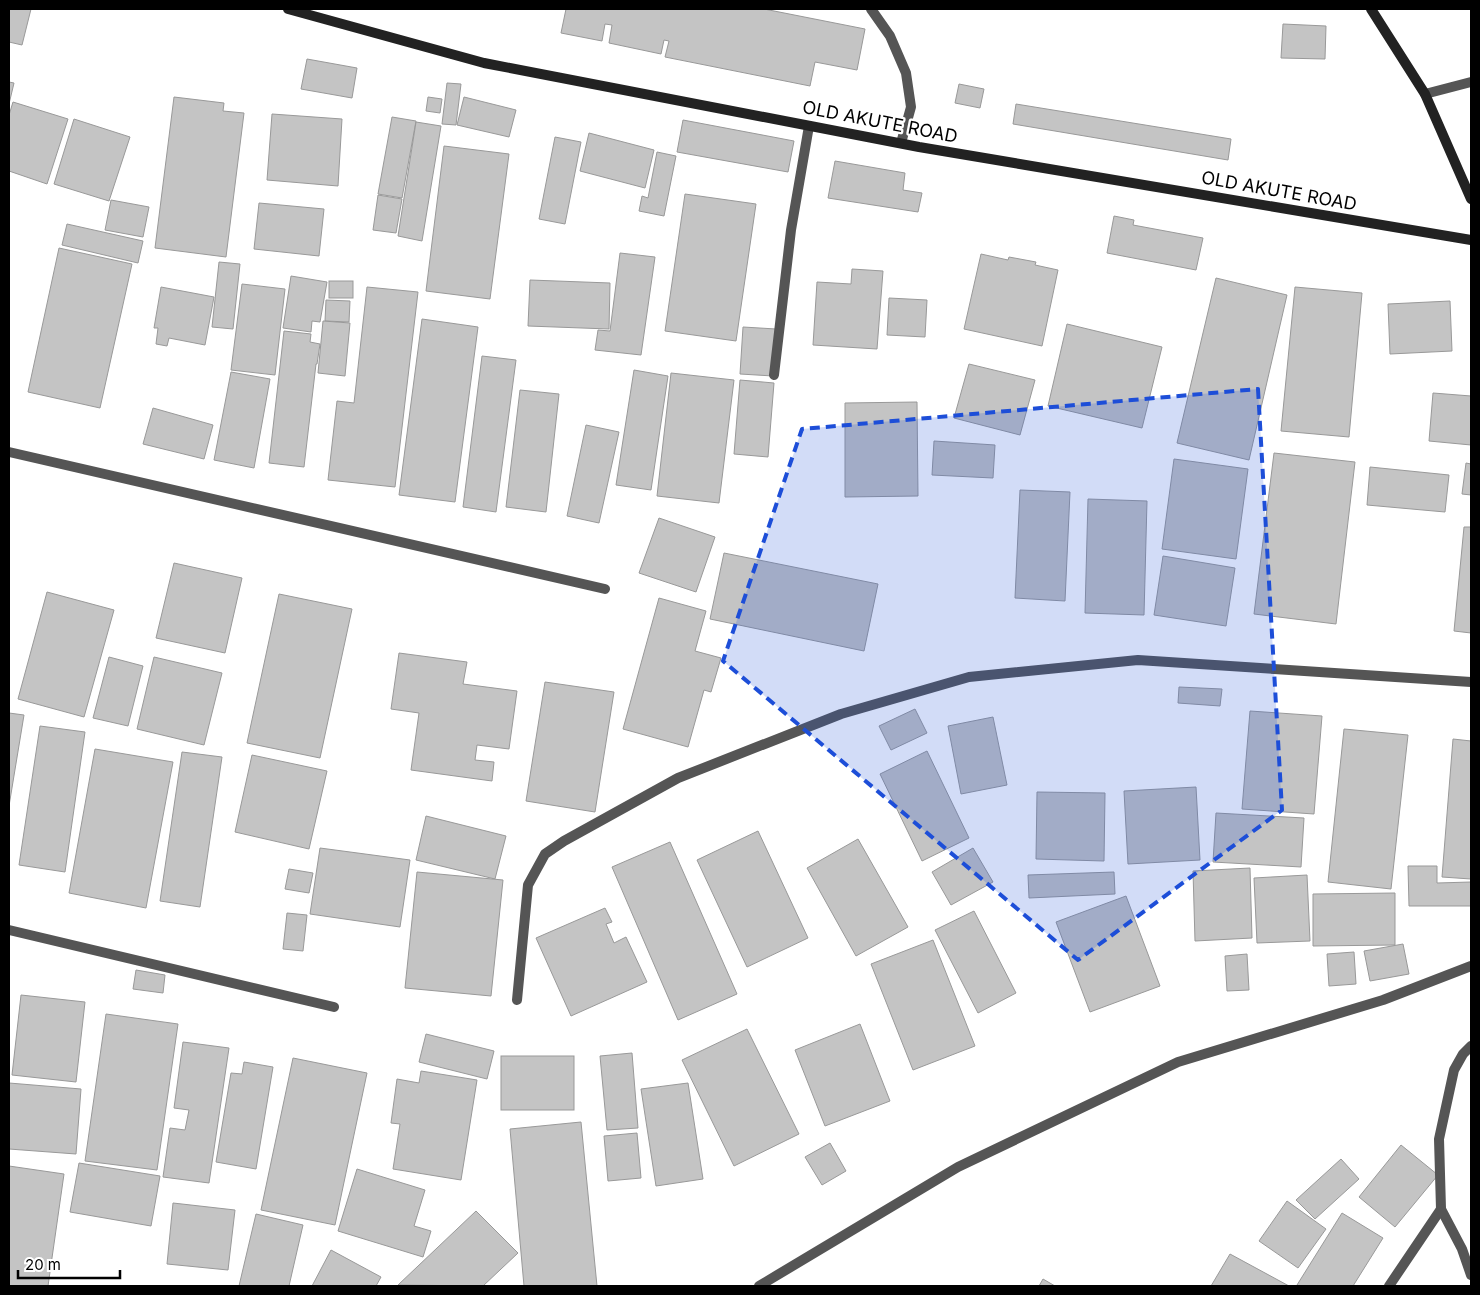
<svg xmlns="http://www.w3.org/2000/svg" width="1480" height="1295" font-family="Inter,sans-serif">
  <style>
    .building { fill: #c4c4c4; stroke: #999 }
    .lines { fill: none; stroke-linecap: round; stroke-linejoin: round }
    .lane { stroke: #555; stroke-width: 10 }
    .street { stroke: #555; stroke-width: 10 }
    .secondary { stroke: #222; stroke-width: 10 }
    .marked { fill: #1d4ed8; fill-opacity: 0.2; stroke: #1d4ed8; stroke-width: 4; stroke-dasharray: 10 6; stroke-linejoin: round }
    .labels { text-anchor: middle; stroke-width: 4.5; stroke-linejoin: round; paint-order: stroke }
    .street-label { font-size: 18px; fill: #000; stroke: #fff }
  </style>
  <rect width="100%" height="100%" fill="#fff"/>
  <g class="building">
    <polygon points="9,9 31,9 22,45 9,42"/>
    <polygon points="566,9 764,9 865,29 857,70 815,62 810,86 665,57 669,41 664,40 661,54 609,43 612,25 605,24 602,41 561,33"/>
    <polygon points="1283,24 1326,26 1325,59 1281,58"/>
    <polygon points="307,59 357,68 352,98 301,89"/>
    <polygon points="9,82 14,83 9,104"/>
    <polygon points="447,83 461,84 456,125 442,124"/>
    <polygon points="959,84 984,89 980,108 955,103"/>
    <polygon points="174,97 224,103 223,111 244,113 226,257 155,248"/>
    <polygon points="428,97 442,99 440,113 426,111"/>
    <polygon points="464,97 516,110 509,137 457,125"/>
    <polygon points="13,102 68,119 47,184 9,171 9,115"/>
    <polygon points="1016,104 1231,139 1228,160 1013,124"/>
    <polygon points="272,114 342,119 338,186 267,180"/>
    <polygon points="392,117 416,121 402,198 378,194"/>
    <polygon points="74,119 130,137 109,201 54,184"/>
    <polygon points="683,120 794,141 788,172 677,152"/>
    <polygon points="416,122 441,126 422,241 398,236"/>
    <polygon points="589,133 654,150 645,188 580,171"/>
    <polygon points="555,137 581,142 565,224 539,219"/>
    <polygon points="444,146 509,154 490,299 426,291"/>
    <polygon points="657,152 676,156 664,216 639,211 642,196 648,198"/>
    <polygon points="835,161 905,173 903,190 922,193 918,212 828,198"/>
    <polygon points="685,194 756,204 736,341 665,331"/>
    <polygon points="378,195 402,199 396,233 373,230"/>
    <polygon points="111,200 149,207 143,237 105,230"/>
    <polygon points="259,203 324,209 319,256 254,249"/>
    <polygon points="1114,216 1134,220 1133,225 1203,238 1196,270 1107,253"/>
    <polygon points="67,224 143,241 138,263 62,245"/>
    <polygon points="59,248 132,264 100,408 28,392"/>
    <polygon points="620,253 655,257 641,355 595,350 598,330 610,331"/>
    <polygon points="981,254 1008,260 1009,257 1036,262 1035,265 1058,270 1042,346 964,329"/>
    <polygon points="219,262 240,264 233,329 212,327"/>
    <polygon points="852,269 883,271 877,349 813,345 817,282 851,284"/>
    <polygon points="291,276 327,282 320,322 312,321 311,332 283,328"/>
    <polygon points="1216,278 1287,295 1249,460 1177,443"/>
    <polygon points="530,280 610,283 609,329 528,326"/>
    <rect x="329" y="281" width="24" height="17"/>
    <polygon points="242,284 285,289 275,375 231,370"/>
    <polygon points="161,287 214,297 205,345 169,338 167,346 156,344 158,328 154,328"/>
    <polygon points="367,287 418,292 395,487 328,480 337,401 354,403"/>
    <polygon points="1295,287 1362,293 1349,437 1281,431"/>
    <polygon points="889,298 927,300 925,337 887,335"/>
    <polygon points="326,300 350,301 349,322 325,321"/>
    <polygon points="1450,301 1452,351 1390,354 1388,304"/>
    <polygon points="422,319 478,327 455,502 399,495"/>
    <polygon points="323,321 350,323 345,376 318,373"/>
    <polygon points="1067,324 1162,347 1142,428 1048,406"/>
    <polygon points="743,327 776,329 773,376 740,374"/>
    <polygon points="284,331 311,334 310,342 320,344 317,364 316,364 304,467 269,463"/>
    <polygon points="482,356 516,360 496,512 463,507"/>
    <polygon points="969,364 1035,380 1020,435 954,418"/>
    <polygon points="634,370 668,376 651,490 616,485"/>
    <polygon points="231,372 270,379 254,468 214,460"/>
    <polygon points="671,373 734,380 719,503 657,496"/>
    <polygon points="740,380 774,383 768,457 734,454"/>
    <polygon points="520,390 559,394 546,512 506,507"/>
    <polygon points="1433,393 1471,396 1471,445 1429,441"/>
    <polygon points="917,402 918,496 845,497 845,403"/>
    <polygon points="153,408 213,425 204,459 143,444"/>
    <polygon points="586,425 619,432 599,523 567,516"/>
    <polygon points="934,441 995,445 993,478 932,475"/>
    <polygon points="1274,453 1355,462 1336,624 1254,614"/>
    <polygon points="1174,459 1248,469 1236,559 1162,549"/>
    <polygon points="1466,463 1471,464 1471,495 1462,494"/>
    <polygon points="1370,467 1449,475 1445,512 1367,505"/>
    <polygon points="1020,490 1070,492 1065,601 1015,598"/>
    <polygon points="1088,499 1147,501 1144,615 1085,613"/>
    <polygon points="659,518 715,537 696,592 639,573"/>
    <polygon points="1464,527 1471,527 1471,633 1454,631"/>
    <polygon points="724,553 878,584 864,651 710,619"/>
    <polygon points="1163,556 1235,568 1226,626 1154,615"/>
    <polygon points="174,563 242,578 225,653 156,638"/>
    <polygon points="47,592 114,610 84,717 18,699"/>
    <polygon points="279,594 352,609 320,758 247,743"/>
    <polygon points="659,598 706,611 695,651 721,658 711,692 704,690 688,747 623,729"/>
    <polygon points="399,653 467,662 463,684 517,691 509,749 477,745 475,760 494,762 492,781 411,770 419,713 391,709"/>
    <polygon points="109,657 143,666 128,726 93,718"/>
    <polygon points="154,657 222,673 204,745 137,729"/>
    <polygon points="545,682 614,692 595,812 526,801"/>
    <polygon points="1179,687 1222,689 1220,706 1178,703"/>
    <polygon points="915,709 927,733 891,750 879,726"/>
    <polygon points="1250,711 1322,716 1314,814 1242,809"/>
    <polygon points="9,713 24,715 9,806"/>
    <polygon points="993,717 1007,785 961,794 948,726"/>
    <polygon points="40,726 85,732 65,872 19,865"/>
    <polygon points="1344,729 1408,735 1391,889 1328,882"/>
    <polygon points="1453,739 1471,741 1471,879 1442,877"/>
    <polygon points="95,749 173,762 146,908 69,893"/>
    <polygon points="927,751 969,838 922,861 880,774"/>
    <polygon points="182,752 222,757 200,907 160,901"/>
    <polygon points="252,755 327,771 309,849 235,832"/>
    <polygon points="1196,787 1200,860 1128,864 1124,791"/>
    <polygon points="1037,792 1105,793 1104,861 1036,859"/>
    <polygon points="1216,813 1304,818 1301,867 1213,862"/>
    <polygon points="426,816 506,836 495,879 416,860"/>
    <polygon points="758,831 808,938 747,967 697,860"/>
    <polygon points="858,839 908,927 856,956 807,868"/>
    <polygon points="670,842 737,994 678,1020 612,867"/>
    <polygon points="320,848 410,860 400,927 310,914"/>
    <polygon points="973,848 993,882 951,905 932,872"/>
    <polygon points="1408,866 1437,866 1437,883 1471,882 1471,906 1409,906"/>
    <polygon points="1250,868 1252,938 1195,941 1193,871"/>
    <polygon points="289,869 313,873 309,893 285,889"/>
    <polygon points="417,872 503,880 491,996 405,988"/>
    <polygon points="1114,872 1115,894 1029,898 1028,875"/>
    <polygon points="1307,875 1310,941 1257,943 1254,878"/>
    <polygon points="1395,893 1395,945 1313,946 1313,894"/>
    <polygon points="1126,896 1160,986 1090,1012 1056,922"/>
    <polygon points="605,908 612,922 606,924 614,943 626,937 647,982 571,1016 536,938"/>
    <polygon points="974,911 1016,993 978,1013 935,930"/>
    <polygon points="287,913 307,915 303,951 283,949"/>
    <polygon points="933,940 975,1046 913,1070 871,964"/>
    <polygon points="1403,944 1409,974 1370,981 1364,951"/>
    <polygon points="1354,952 1356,984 1329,986 1327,954"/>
    <polygon points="1247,954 1249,990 1227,991 1225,956"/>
    <polygon points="136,970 165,975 163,993 133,989"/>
    <polygon points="21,995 85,1002 76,1082 12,1075"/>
    <polygon points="106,1014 178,1024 157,1170 85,1161"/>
    <polygon points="860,1024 890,1101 825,1126 795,1050"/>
    <polygon points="747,1029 799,1134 734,1166 682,1060"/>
    <polygon points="426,1034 494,1051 487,1079 419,1062"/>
    <polygon points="183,1042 229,1048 209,1183 163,1177 170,1128 185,1130 189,1110 174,1108"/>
    <polygon points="632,1053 638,1128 607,1130 600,1056"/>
    <rect x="501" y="1056" width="73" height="54"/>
    <polygon points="293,1058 367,1073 335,1225 261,1210"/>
    <polygon points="244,1062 273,1067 256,1169 216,1162 231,1073 242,1074"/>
    <polygon points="421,1071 477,1080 461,1180 393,1169 400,1124 391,1123 397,1079 419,1083"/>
    <polygon points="9,1083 81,1089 76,1154 9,1149"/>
    <polygon points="688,1083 703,1179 656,1186 641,1089"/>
    <polygon points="581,1122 597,1286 524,1286 510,1129"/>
    <polygon points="637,1133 641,1178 608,1181 604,1136"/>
    <polygon points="830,1143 846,1171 822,1185 805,1157"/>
    <polygon points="1401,1145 1438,1175 1395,1227 1359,1197"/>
    <polygon points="1341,1159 1359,1179 1315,1219 1296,1200"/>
    <polygon points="79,1163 160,1176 151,1226 70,1212"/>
    <polygon points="9,1166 64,1174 48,1286 9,1286"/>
    <polygon points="357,1169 425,1190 414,1226 431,1231 423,1257 338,1231"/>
    <polygon points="1287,1201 1326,1229 1298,1268 1259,1241"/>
    <polygon points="173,1203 235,1210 228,1270 167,1264"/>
    <polygon points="476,1211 518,1253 483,1286 398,1285"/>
    <polygon points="1342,1213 1383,1238 1353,1286 1299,1286 1297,1285"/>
    <polygon points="256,1214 303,1225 289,1286 239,1286"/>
    <polygon points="331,1250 381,1277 376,1286 312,1286"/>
    <polygon points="1230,1254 1289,1286 1211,1286"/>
    <polygon points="1043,1279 1055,1286 1039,1286"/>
  </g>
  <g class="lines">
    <g class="lane">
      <polyline points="871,9 890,36 906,73 911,107 901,143"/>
      <polyline points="774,375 791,230 809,126"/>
    </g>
    <g class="street">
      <polyline points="1425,94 1471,82"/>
      <polyline points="9,452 605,589"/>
      <polyline points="9,930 334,1007"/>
      <polyline points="517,1000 528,885 545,854 564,841 678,778 841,714 969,677 1138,660 1471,682"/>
      <polyline points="1471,1046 1463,1054 1454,1070 1439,1139 1441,1209 1462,1249 1471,1275"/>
      <polyline points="759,1286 958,1167 1178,1062 1383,1000 1471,966"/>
      <polyline points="1389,1286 1441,1209"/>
    </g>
    <g class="secondary">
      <polyline points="288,9 484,63 919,147 1471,240"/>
      <polyline points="1371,9 1425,94 1471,199"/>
    </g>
  </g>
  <path class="marked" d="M 1258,389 L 1282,810 L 1078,960 L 723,661 L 802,429 Z"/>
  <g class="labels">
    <g class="street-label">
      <text transform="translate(880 122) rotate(11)" y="6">OLD AKUTE ROAD</text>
      <text transform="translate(1279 191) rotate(10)" y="6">OLD AKUTE ROAD</text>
    </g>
  </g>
  <rect width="1480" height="1295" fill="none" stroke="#000000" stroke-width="20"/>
  <path d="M18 1270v8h102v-8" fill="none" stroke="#000000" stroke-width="2.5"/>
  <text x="25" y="1270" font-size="15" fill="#000000" stroke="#ffffff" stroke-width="4" paint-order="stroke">20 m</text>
</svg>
